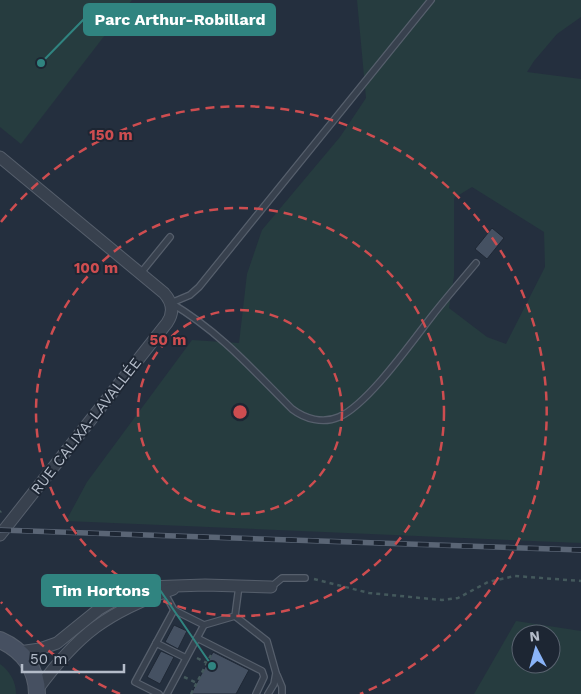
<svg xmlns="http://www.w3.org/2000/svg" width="581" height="694" font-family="'Work Sans',sans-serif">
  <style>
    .green { fill: #263c3f; fill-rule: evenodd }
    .building { fill: #455162; stroke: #1f2835 }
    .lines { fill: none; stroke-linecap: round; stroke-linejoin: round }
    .service-casing { stroke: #565f6c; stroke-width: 8 }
    .minor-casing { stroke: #565f6c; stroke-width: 13 }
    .secondary-casing { stroke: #565f6c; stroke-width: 18 }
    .path { stroke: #44595c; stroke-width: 2.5; stroke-dasharray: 4 4; stroke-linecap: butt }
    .service { stroke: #38414e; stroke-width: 5.5 }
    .minor { stroke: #38414e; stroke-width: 11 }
    .secondary { stroke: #465061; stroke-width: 16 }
    .rail-casing { stroke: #5a6575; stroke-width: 5.5 }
    .rail { stroke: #1d2633; stroke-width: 4; stroke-dasharray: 11; stroke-linecap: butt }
    .ring { fill: none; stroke: #ce4d50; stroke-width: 2.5; stroke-dasharray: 9 6 }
    .labels { text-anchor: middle; stroke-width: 4; stroke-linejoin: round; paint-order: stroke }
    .street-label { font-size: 15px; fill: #b4bcc9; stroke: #1d2633 }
    .centre { fill: #ce4d50; stroke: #1d2633; stroke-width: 2.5 }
    .ring-label { font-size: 15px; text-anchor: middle; font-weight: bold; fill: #ce4d50; stroke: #1d2633; stroke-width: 4; stroke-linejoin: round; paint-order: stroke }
    .leader { fill: none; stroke: #308480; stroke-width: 2 }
    .callout-dot { fill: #308480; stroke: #1d2633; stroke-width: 2 }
    .callout { fill: #308480; stroke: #308480; stroke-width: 2 }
    .callout-label { font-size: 16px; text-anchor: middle; font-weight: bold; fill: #fff }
  </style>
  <rect width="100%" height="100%" fill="#242f3e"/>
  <g class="green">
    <polygon points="0,0 132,0 21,144 0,127"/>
    <path d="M 357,0 L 581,0 L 581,17 L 557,34 L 534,61 L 527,72 L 581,79 L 581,543 L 66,521 L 87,482 L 192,340 L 239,343 L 247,274 L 262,230 L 340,137 L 366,98 ZM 472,187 L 544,232 L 545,267 L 506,344 L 487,337 L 449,308 L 454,276 L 454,198 Z"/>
    <path d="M 516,621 L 581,631 L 581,694 L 474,694 ZM 521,634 L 551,634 L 551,664 L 521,664 Z"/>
    <path d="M 0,664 C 10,671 16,682 16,694 L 0,694 Z"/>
  </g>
  <g class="building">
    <polygon points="492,228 504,238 487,259 475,249"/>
    <polygon points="174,625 187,631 178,649 165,642"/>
    <polygon points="161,651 174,657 160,684 147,677"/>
    <polygon points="213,652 249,670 236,694 191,694"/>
  </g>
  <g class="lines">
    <defs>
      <g id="service">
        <polyline points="140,274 170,237"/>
        <path d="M 171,303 C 220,332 253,370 292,409 C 305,419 323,424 339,417 C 368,404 411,343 432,316 C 446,298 461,281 476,263"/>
        <polyline points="171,303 190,295 199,287 431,0"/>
        <polyline points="271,587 282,578 305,578"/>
        <polyline points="164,592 174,610 204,625 167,694"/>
        <polyline points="235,616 267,641 276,673 274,684 268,694"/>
        <polyline points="204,625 235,616 239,586"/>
        <polyline points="197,638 262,671 264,677 256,694"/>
        <polyline points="156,643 186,658"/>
        <polyline points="277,675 282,687 282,694"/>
        <polyline points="159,694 135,682 174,610"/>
      </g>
      <g id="minor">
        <path d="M 0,157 L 164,293 C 173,303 174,313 167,323 L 0,535"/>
        <polyline points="19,652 40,649 57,643 99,609 118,598 146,587 205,585 271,587"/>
        <path d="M 37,690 C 78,634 107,612 173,589"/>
      </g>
      <path id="secondary" d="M 0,640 C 23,650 37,669 37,694"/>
    </defs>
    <use href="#service" class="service-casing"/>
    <use href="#minor" class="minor-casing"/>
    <use href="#secondary" class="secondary-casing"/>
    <g class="path">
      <polyline points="0,512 1,511"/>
      <polyline points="314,579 369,593 442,600 458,598 488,582 515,576 581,581"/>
      <polyline points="197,658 207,663"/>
      <polyline points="184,677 197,683"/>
      <polyline points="191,694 211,655"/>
    </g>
    <use href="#service" class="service"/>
    <use href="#minor" class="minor"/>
    <use href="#secondary" class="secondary"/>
    <defs>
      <polyline id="rail" points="0,530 581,550"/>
    </defs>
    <use href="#rail" class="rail-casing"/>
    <use href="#rail" class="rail"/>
  </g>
  <g class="ring">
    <circle cx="240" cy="412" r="102"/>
    <circle cx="240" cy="412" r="204"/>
    <path d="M120 694A306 306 0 0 1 1 602M1 222A306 306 0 1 1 360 694"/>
  </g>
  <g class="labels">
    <g class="street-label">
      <text transform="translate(86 426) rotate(-52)" y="5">RUE CALIXA-LAVALLÉE</text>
    </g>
  </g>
  <circle cx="240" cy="412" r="8" class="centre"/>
  <g class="ring-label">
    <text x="111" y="140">150 m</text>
    <text x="96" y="273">100 m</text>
    <text x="168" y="345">50 m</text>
  </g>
  <path class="leader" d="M41 63L84 19M212 666L160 590"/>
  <g class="callout-dot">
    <circle cx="41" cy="63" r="5"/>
    <circle cx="212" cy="666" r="5"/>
  </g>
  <g class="callout">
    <rect x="84" y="4" width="191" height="31" rx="5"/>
    <rect x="42" y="575" width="118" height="31" rx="5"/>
  </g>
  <g class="callout-label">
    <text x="180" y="25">Parc Arthur-Robillard</text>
    <text x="101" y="596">Tim Hortons</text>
  </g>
  <g transform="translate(536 649) rotate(354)"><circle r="24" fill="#1d2633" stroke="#59626f"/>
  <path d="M0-4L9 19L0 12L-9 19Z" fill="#8ab4f8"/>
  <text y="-8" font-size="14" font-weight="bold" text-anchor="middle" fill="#b4bcc9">N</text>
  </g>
  <path d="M22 664v8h102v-8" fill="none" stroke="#b4bcc9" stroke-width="2.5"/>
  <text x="30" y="664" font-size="15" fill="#b4bcc9" stroke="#1d2633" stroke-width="4" paint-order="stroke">50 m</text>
</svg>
